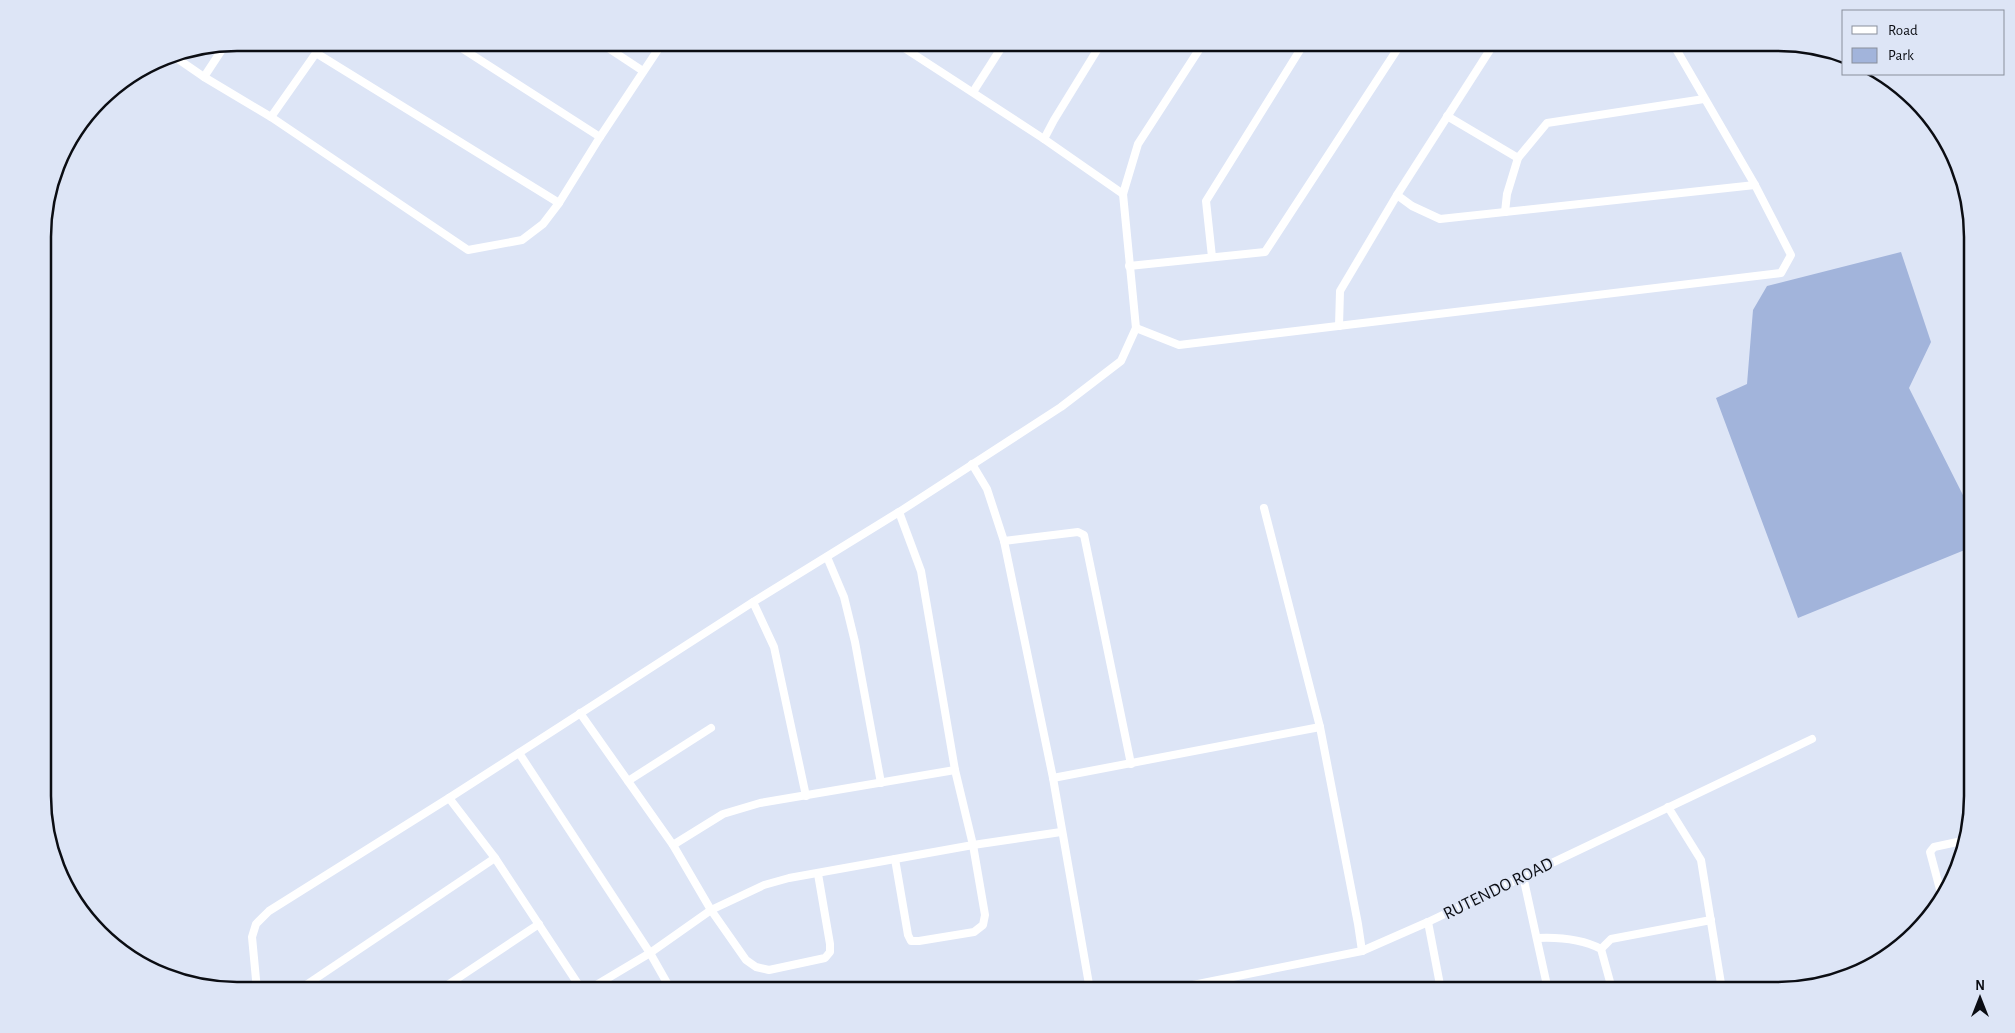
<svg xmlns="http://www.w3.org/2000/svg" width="2015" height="1033" font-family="'Alegreya Sans',sans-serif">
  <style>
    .green { fill: #a2b4db }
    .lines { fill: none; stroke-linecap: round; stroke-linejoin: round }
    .minor { stroke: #fff; stroke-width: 8 }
    .labels { text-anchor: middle; stroke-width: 4; stroke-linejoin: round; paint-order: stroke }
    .street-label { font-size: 18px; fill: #0b0d13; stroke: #dde5f6 }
    .rim { fill: none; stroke: #0b0d13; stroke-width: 2.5 }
  </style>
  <rect width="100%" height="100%" fill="#dde5f6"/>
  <polygon class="green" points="1901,252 1931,342 1909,388 1972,513 1972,547 1798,618 1716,398 1747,384 1753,310 1767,286"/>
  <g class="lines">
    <g class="minor">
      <polyline points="452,42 600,137"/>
      <polyline points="599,42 643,71"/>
      <polyline points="895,42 1044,139 1123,194"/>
      <polyline points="172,55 204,77 271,117 468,250 522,240 543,224 559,203 600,137 663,42"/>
      <polyline points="204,77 225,45"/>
      <polyline points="973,92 1005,42"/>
      <polyline points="1447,116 1518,158"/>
      <polyline points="271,117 316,53 559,203"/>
      <polyline points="1044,139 1054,120 1102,42"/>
      <polyline points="1397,195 1412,206 1440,219 1755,185"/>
      <polyline points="1505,212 1507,194 1518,158 1547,123 1704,99"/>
      <polyline points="1212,257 1206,201 1305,42"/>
      <polyline points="1129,266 1265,252 1402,42"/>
      <polyline points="1339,326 1340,291 1397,195 1495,42"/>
      <polyline points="1136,328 1179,345 1781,273 1791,255 1755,185 1672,42"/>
      <polyline points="972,464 987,489 1004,541 1053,778 1090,990"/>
      <polyline points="1264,508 1320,727 1358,924 1362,951"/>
      <polyline points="1004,541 1078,532 1084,535 1131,764"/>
      <polyline points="827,557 844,597 855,642 881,783"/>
      <polyline points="753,602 774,647 806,796"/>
      <polyline points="580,713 673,845 711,910 746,960 756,967 769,970 825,958 830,952 830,944 818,874"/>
      <polyline points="519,753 650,953 671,990"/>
      <polyline points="1053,778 1320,727"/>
      <polyline points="628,781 711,728"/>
      <polyline points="449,798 495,858 582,990"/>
      <polyline points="1668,807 1701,860 1722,990"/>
      <polyline points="673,845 723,814 760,803 955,770"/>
      <polyline points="895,859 908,935 911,941 919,941 974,932 983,925 985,915 973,845 955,770 921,571 899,512"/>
      <polyline points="1523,876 1548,990"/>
      <polyline points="1942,897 1930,852 1934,847 1962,841"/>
      <polyline points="1428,922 1441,990"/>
      <path d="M 1537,938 C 1559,937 1582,939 1601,949 L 1612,989 L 1661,985 L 1662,990"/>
      <polyline points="1601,949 1611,939 1711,920"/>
      <polyline points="257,990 252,937 256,924 269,911 449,798 753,602 899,512 1061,407 1121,361 1136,328 1123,194 1138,144 1204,42"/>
      <polyline points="291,990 303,987 495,858"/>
      <polyline points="440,990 539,924"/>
      <polyline points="588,990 650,953 711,910 764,885 789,878 973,845 1061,832"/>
      <polyline points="1168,990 1362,951 1428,922 1812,739"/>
    </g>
  </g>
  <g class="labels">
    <g class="street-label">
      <text transform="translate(1498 888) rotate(-26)" y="6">RUTENDO ROAD</text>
    </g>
  </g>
  <path d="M0 0H2015V1033H0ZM237 51H1778A186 186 0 0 1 1964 237V796A186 186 0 0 1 1778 982H237A186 186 0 0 1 51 796V237A186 186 0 0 1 237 51Z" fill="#dde5f6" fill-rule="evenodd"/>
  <path class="rim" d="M237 51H1778A186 186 0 0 1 1964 237V796A186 186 0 0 1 1778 982H237A186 186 0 0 1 51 796V237A186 186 0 0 1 237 51Z"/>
  <rect x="1842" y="10" width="162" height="65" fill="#dde5f6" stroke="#898f9b"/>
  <rect x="1852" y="26" width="25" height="8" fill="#ffffff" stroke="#898f9b"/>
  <text x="1888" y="35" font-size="15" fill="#0b0d13">Road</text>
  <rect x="1852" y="48" width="25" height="15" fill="#a2b4db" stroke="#898f9b"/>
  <text x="1888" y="60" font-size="15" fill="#0b0d13">Park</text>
  <g transform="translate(1980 998)" stroke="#dde5f6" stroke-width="4" paint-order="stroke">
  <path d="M0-4L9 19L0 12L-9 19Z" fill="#0b0d13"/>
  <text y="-8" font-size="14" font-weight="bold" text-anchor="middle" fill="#0b0d13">N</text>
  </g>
</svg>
